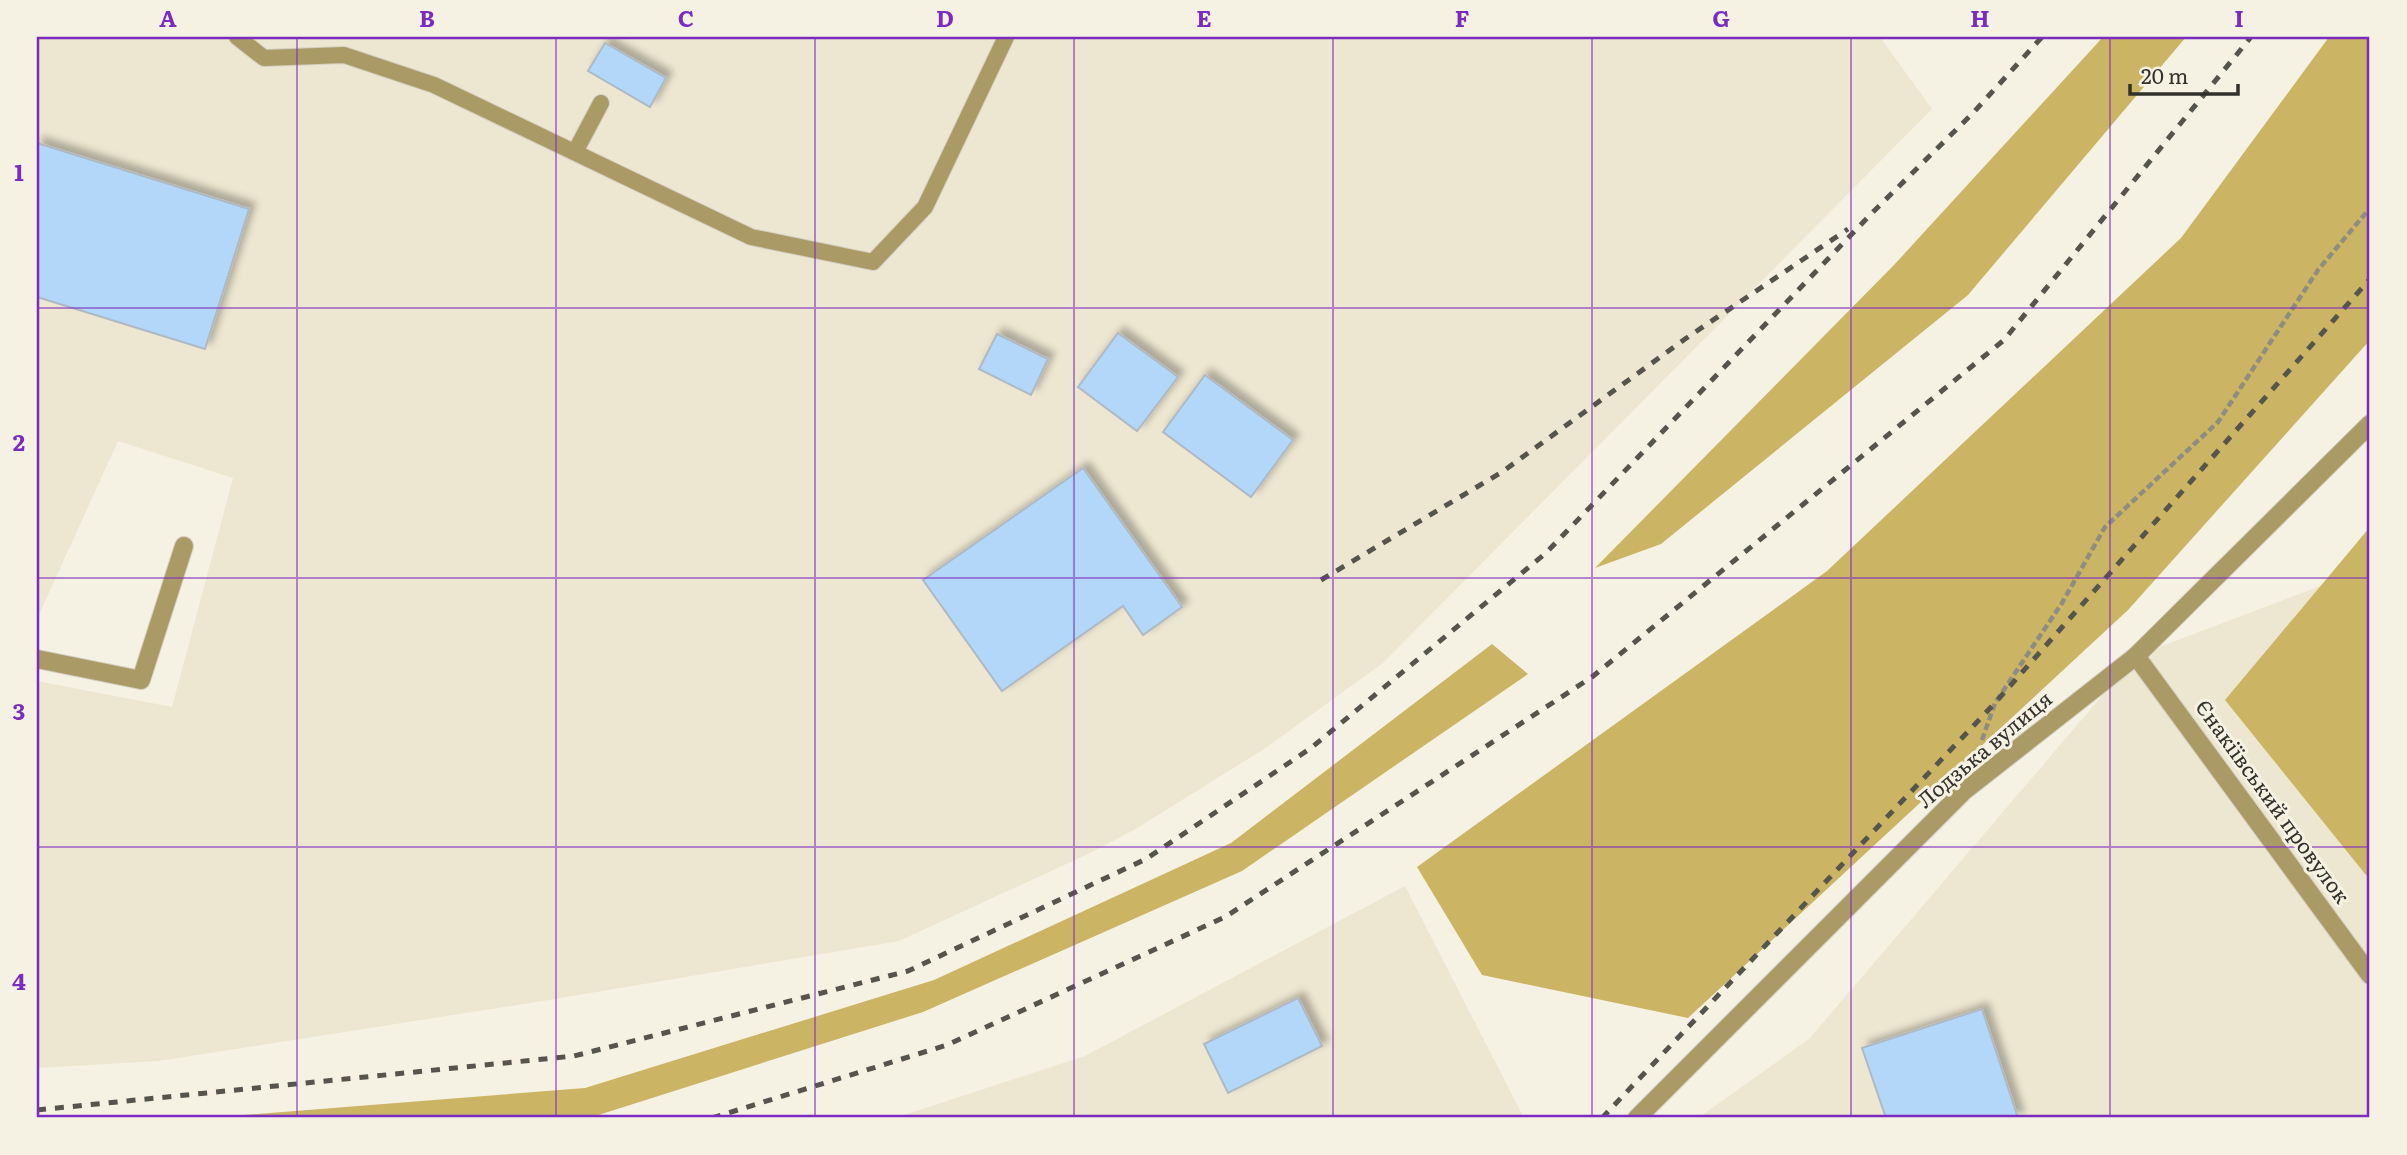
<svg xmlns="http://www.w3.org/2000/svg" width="2407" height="1155" font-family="Literata,serif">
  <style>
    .built { fill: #ede6d0 }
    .forest { fill: #ccb465 }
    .building { fill: #b2d7f9; stroke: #aeb9c4; stroke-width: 2; filter: url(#shadow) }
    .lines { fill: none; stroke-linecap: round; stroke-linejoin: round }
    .service-casing { stroke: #d3cfc2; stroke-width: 18 }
    .minor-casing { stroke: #d3cfc2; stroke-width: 20 }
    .tertiary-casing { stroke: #d3cfc2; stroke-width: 20 }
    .path { stroke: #8f8c82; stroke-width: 4.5; stroke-dasharray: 7 3.5; stroke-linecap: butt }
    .service { stroke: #aa9a65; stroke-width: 16 }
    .minor { stroke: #aa9a65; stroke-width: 18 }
    .tertiary { stroke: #aa9a65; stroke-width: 18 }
    .rail { stroke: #56554d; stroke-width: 5; stroke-dasharray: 9 9; stroke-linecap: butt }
    .grid { fill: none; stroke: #7b2cbf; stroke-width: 2; stroke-opacity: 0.55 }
    .labels { text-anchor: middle; stroke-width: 6; stroke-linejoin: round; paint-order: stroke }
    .street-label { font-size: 21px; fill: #32312b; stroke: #f6f2e3 }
    .neatline { fill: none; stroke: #7b2cbf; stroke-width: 2.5 }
    .grid-label { font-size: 23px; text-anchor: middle; font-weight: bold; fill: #7b2cbf }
  </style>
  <defs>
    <filter id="shadow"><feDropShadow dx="6" dy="-6" stdDeviation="3.5" flood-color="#0004"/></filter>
  </defs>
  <rect width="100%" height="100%" fill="#f6f2e3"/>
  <g class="built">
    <polygon points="37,37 1880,37 1932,109 1383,663 1264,749 1134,830 1088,854 899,941 549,1000 159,1061 37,1068 37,681 172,707 233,478 118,441 37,619"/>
    <polygon points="2370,567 2370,1118 1698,1118 1809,1039 2136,656"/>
    <polygon points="1405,886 1524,1118 895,1118 1085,1056"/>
  </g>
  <g class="forest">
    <polygon points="2103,37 2186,37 1968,295 1661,544 1595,568 1894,265"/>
    <polygon points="2329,37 2370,37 2370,340 2128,610 1688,1018 1482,975 1417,867 1827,571 2181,238"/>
    <polygon points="2370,527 2370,880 2225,700"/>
    <polygon points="1492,644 1528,674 1242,871 923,1012 589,1118 207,1118 585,1088 934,980 1231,843"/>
  </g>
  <g class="building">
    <polygon points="605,43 666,78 650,107 588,71"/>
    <polygon points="37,143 249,209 205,349 37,297"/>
    <polygon points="1118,333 1178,377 1137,431 1078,387"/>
    <polygon points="997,334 1048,359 1031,395 979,369"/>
    <polygon points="1205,375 1293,440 1251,497 1163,432"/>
    <polygon points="1083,468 1182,607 1143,635 1123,606 1002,691 923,580"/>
    <polygon points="1298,998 1322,1046 1228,1093 1204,1044"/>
    <polygon points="1982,1009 2018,1118 1886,1118 1862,1048"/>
  </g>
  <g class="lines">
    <defs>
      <g id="service">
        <polyline points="237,37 264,58 344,55 434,85 751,237 873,262 925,207 1006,37"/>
        <polyline points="575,152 601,103"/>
      </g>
      <g id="minor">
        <polyline points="37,659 141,680 184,546"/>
        <polyline points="1637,1118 1964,791 2136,656"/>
      </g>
      <polyline id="tertiary" points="2370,424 2136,656 2370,975"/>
    </defs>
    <use href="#service" class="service-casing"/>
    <use href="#minor" class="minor-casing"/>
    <use href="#tertiary" class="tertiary-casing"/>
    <polyline class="path" points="1982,740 1995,703 2062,603 2105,527 2218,422 2318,270 2370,208"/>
    <use href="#service" class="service"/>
    <use href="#minor" class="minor"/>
    <use href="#tertiary" class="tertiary"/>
    <g class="rail">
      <polyline points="1321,580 1502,472 1685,339 1848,229"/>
      <polyline points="37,1110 574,1056 908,971 1146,859 1311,748 1546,553 1874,211 1973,113 2042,37"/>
      <polyline points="712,1118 947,1045 1225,917 1592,677 2004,340 2251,37"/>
      <polyline points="1602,1118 1995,703 2370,279"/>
    </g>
  </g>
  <path class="grid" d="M 297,37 L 297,1118M 556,37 L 556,1118M 815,37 L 815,1118M 1074,37 L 1074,1118M 1333,37 L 1333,1118M 1592,37 L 1592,1118M 1851,37 L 1851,1118M 2110,37 L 2110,1118M 37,308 L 2370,308M 37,578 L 2370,578M 37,847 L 2370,847"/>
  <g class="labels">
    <g class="street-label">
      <text transform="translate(1985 750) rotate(-40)" y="7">Лодзька вулиця</text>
      <text transform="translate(2272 802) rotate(54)" y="7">Єнакіївський провулок</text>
    </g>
  </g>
  <rect width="2407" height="1155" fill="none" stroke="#f6f2e3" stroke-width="77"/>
  <path d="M2130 84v10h108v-10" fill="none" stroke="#32312b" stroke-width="3.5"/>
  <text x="2141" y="84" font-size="21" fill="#32312b" stroke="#f6f2e3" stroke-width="5" paint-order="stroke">20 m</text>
  <rect x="38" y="38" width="2330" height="1078" class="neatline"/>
  <g class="grid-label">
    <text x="168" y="27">A</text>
    <text x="427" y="27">B</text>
    <text x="686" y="27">C</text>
    <text x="945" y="27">D</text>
    <text x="1204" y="27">E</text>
    <text x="1462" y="27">F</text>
    <text x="1721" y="27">G</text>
    <text x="1980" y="27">H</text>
    <text x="2239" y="27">I</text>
    <text x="19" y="181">1</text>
    <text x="19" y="451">2</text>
    <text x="19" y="720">3</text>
    <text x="19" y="990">4</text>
  </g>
</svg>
